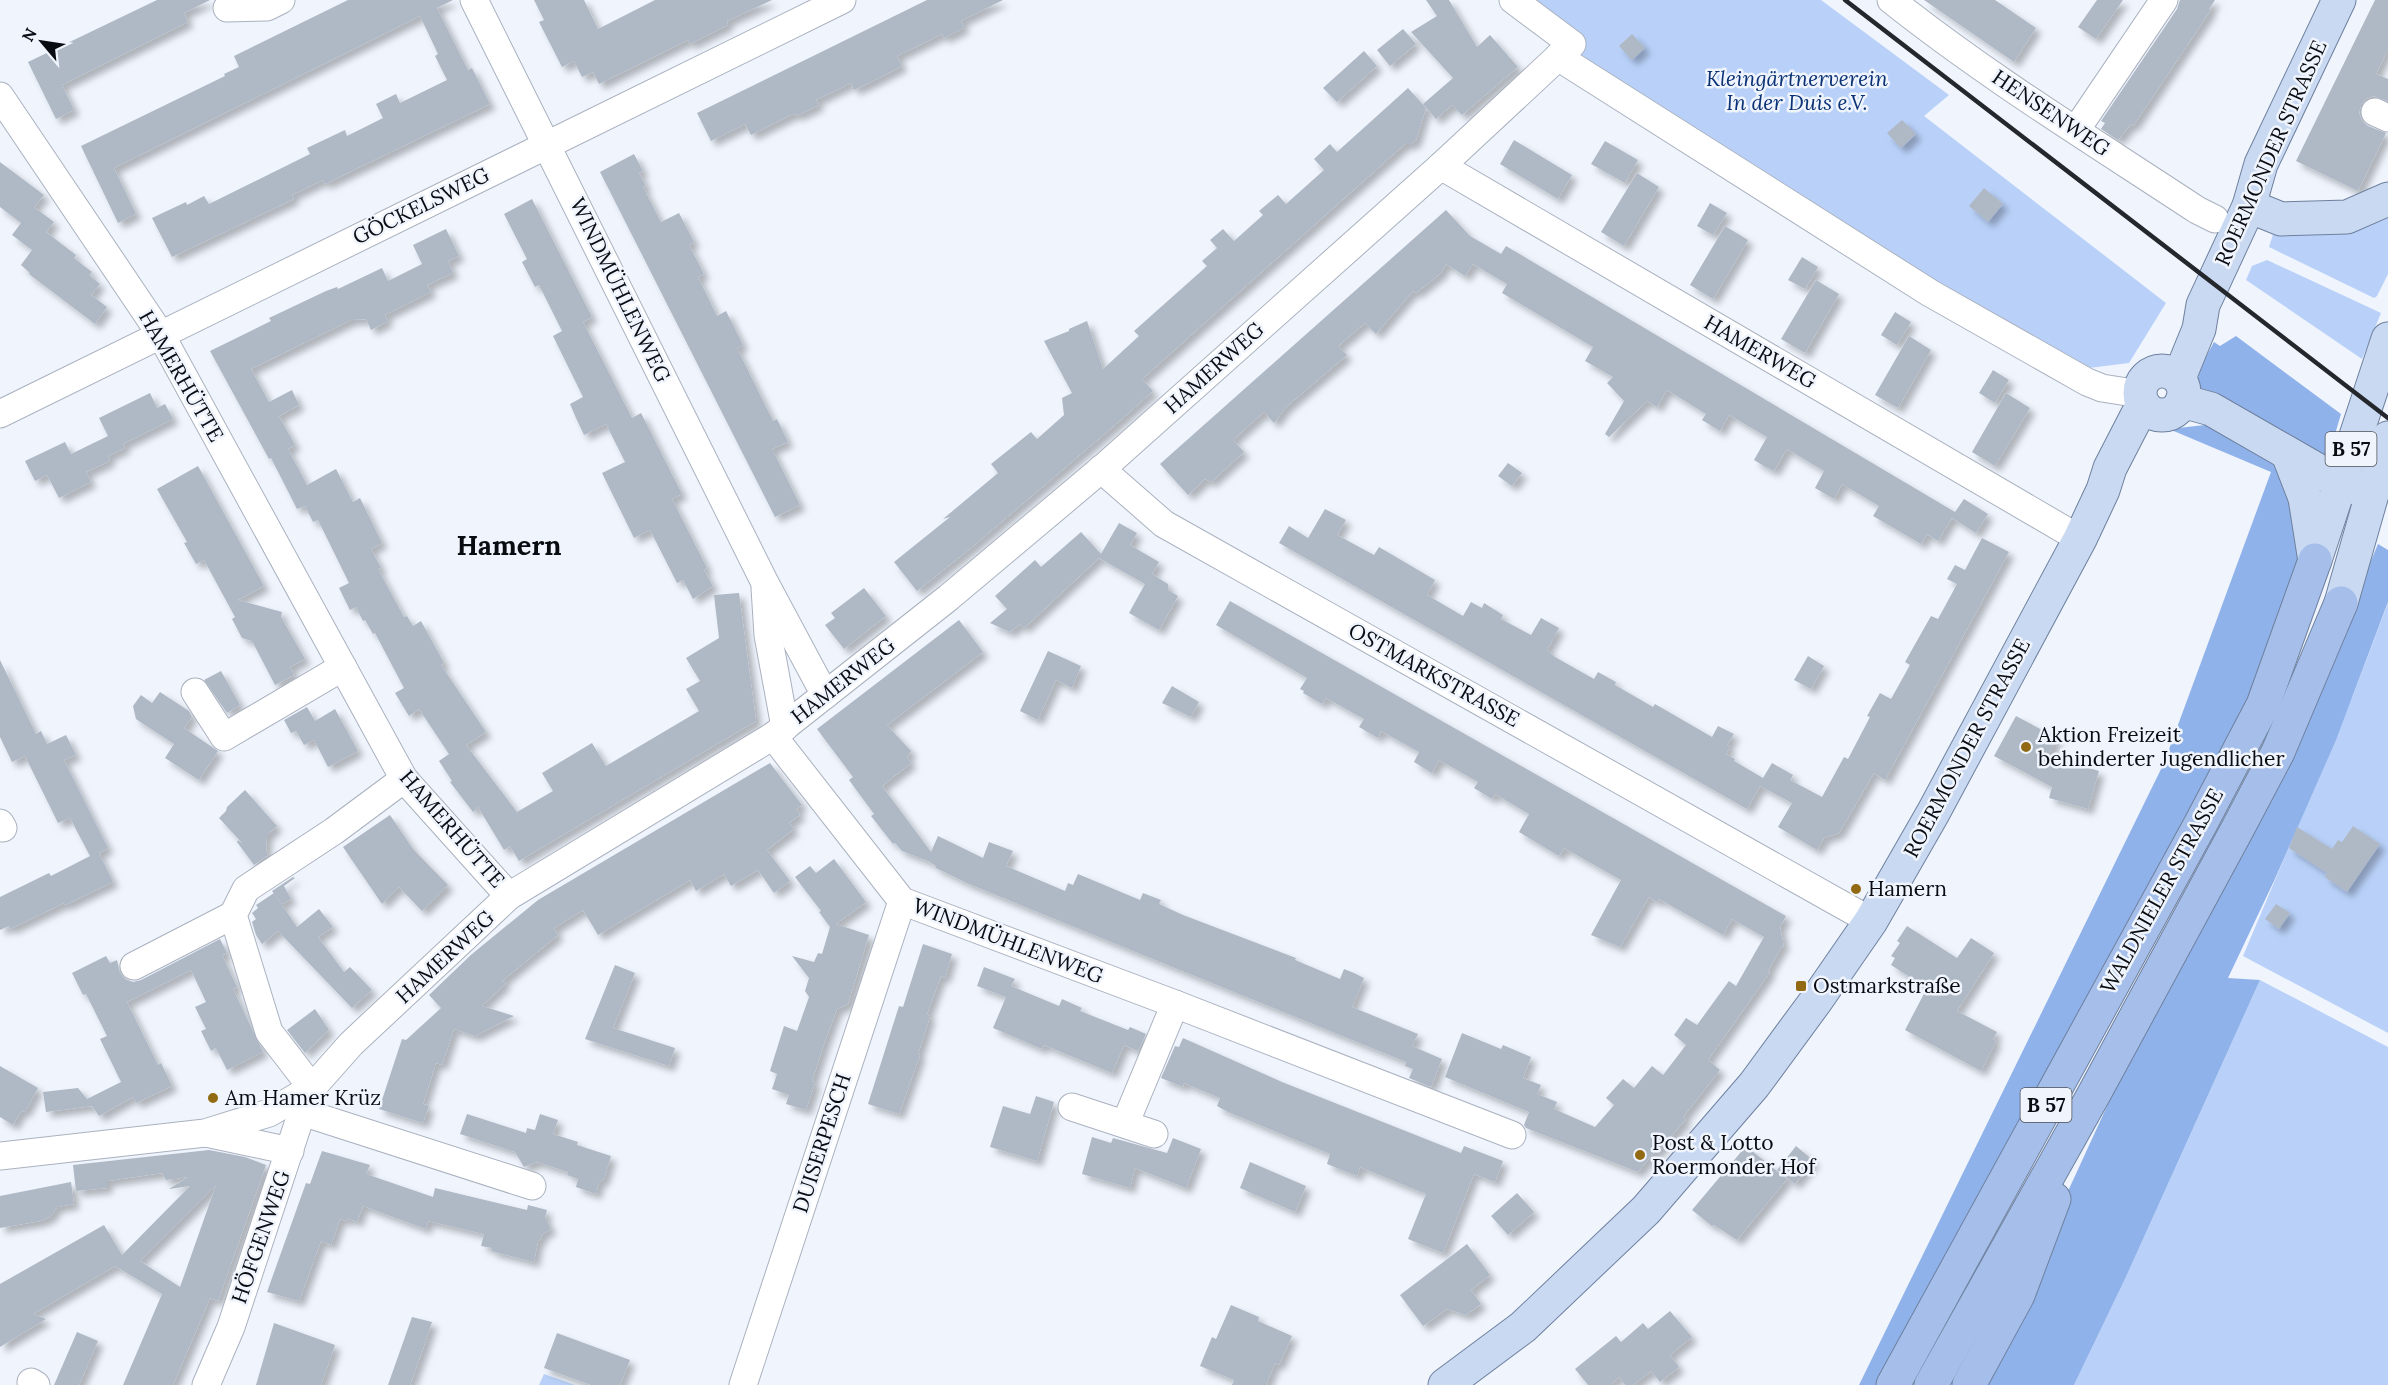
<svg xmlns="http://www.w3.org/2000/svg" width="2388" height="1385" font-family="Lora,serif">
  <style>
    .green { fill: #b9d1f9 }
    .forest { fill: #90b2ea }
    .building { fill: #afb8c5; fill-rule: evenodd; filter: url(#shadow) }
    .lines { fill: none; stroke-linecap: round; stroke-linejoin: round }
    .minor-casing { stroke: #aab2bf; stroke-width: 29 }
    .major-casing { stroke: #6e809e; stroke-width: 35 }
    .highway-casing { stroke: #6e809e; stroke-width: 35 }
    .minor { stroke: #fff; stroke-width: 27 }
    .major { stroke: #c9d9f2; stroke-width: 33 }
    .highway { stroke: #a5bfea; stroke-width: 33 }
    .rail { stroke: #24272c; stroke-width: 4.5 }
    .poi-dot { fill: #926a13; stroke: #eff4fd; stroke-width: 2 }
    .labels { text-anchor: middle; stroke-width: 5; stroke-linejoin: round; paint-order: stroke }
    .shield { fill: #eff4fd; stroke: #4e5258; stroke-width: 1.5 }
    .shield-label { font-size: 20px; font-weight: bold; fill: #090c11 }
    .park-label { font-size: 21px; font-style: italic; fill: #0b3274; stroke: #eff4fd }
    .street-label { font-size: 21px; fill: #090c11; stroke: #eff4fd }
    .poi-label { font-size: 21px; fill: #090c11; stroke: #eff4fd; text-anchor: start }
    .district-label { font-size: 27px; font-weight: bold; fill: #090c11; stroke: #eff4fd }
  </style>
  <defs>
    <filter id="shadow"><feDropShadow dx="5.5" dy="5.5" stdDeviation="3" flood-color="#0004"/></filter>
  </defs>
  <rect width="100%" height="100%" fill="#eff4fd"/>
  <g class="green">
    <polygon points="1535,0 1821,0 1949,95 1924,116 2166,303 2129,363 2089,368 2049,352 1580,58"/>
    <polygon points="2388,213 2388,274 2377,296 2374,298 2269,247 2275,228"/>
    <polygon points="2267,260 2381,313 2362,359 2246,280 2252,266"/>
    <polygon points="2388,603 2388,1033 2243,956 2353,695"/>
    <polygon points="2260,980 2388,1047 2388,1385 2074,1385 2126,1277"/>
    <polygon points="544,1374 575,1385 539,1385"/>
  </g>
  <g class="forest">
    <polygon points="2236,336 2341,414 2325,468 2194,395 2201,366 2214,342 2220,346"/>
    <polygon points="2205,425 2238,433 2273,453 2286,475 2302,564 2266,658 2189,832 1880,1385 1859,1385 2164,763 2271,472 2169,429"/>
    <polygon points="2378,544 2388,550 2388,602 2336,740 2274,881 2228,978 2260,980 2126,1277 2074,1385 1979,1385 2120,1078 2323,675"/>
  </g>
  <g class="building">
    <polygon points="157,0 210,0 184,13 188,22 62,85 74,110 56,119 28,62"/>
    <polygon points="348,0 453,0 437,8 468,70 472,68 490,104 325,184 323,180 292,195 294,199 172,257 152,218 186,202 187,205 204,196 209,204 310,154 307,148 345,130 347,136 383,118 376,104 396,94 400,103 447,80 435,56 438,54 420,16 114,168 136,214 118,223 81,146 225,76 224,74 239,67 234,56"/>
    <polygon points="534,0 584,0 598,29 655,0 772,0 727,21 728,25 690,44 688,40 599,84 593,72 582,77 574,61 562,67 539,22 544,20"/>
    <polygon points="927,0 1003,0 961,21 964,28 944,38 942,34 897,56 902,66 873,81 854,90 851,83 816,100 819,105 796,116 795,113 751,135 745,124 711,141 697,113"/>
    <polygon points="1426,0 1449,0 1477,47 1490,35 1518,67 1462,115 1452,105 1436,119 1423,104 1453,78 1411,32 1437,16"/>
    <polygon points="1924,0 1995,0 2036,28 2014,62"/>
    <polygon points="2097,0 2123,0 2096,39 2078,27"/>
    <polygon points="2180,0 2215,0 2209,9 2211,10 2133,126 2131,124 2118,140 2101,129 2105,123 2101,121 2177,9"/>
    <polygon points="2375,0 2388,0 2388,49 2376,74 2388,79 2388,101 2374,96 2366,99 2361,105 2359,113 2362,121 2368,126 2386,133 2358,191 2296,161"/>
    <polygon points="1403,29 1416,44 1390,66 1377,50"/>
    <polygon points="1632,34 1645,48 1632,60 1619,46"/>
    <polygon points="1364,51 1377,66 1337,102 1323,88"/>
    <polygon points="1408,88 1426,108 1416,140 1412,144 1405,144 1142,379 1153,391 1115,425 972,547 917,591 894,562 950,517 943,519 998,473 991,464 1031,432 1037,439 1064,415 1062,398 1072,393 1044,341 1069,331 1069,329 1087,321 1103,369 1139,336 1134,331 1207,266 1202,261 1217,248 1210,240 1223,229 1234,241 1263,215 1259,211 1278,195 1286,204 1324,170 1314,159 1330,144 1337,152"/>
    <polygon points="1902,120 1916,134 1901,148 1887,133"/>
    <polygon points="1514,140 1572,175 1558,199 1500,164"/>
    <polygon points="1605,141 1638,160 1625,183 1591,164"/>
    <polygon points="634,154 643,171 639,173 646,186 643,187 661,222 679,213 694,242 689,245 704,274 698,277 717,316 726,311 743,345 737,348 773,421 777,419 788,442 772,449 800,505 775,517 600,172"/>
    <polygon points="0,162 44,195 34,207 54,222 46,232 76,255 74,258 92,272 89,275 100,284 91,295 107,307 95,324 29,274 30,273 21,265 32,250 12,235 21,223 0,207"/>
    <polygon points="1637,173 1659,187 1624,246 1601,232"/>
    <polygon points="1984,188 2003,204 1988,222 1969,206"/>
    <polygon points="532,199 592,317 583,322 607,369 632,418 641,413 682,494 672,499 707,568 704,570 713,586 693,599 683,580 677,583 650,530 634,538 602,473 625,462 606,424 584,435 576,418 570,404 583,397 553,336 562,331 539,285 535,287 522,262 527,259 504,214"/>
    <polygon points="1710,203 1727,213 1713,235 1697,226"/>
    <polygon points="1446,210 1470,236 1501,254 1506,246 1955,512 1964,499 1988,514 1976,533 1952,518 1938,541 1927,534 1921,544 1873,516 1879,506 1842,484 1834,499 1815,488 1824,471 1787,449 1774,471 1764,466 1754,460 1767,437 1729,415 1720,431 1702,420 1706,414 1667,390 1657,407 1647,401 1609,437 1605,434 1624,401 1607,383 1613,377 1585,361 1593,347 1502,293 1507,284 1473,264 1465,276 1446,264 1441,273 1416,293 1413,291 1376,334 1365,323 1338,346 1347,355 1286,407 1274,423 1264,412 1247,427 1233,440 1244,452 1211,482 1205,479 1188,495 1160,464"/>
    <polygon points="1725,226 1748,240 1713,299 1690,285"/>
    <polygon points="446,229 459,256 448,261 453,273 427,285 431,292 385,315 388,321 371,330 366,319 351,320 251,369 269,402 292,390 299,405 279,416 295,445 288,449 307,485 336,469 353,502 360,498 382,543 371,549 381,568 378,569 404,617 407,616 413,626 421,621 444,663 441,665 486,732 466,745 517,812 553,791 542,773 592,743 606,766 699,711 686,689 700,681 686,658 719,638 714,595 739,593 756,721 519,861 510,846 504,850 478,807 473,812 450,782 452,781 439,761 449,754 419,709 409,716 395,693 404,688 375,633 373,634 365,620 363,621 356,607 350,610 339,588 349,583 318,520 313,522 305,506 297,509 271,458 269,459 210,351 271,321 269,318 326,291 337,287 338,289 382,268 388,281 422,264 413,245"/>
    <polygon points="1802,257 1818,267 1805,289 1788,280"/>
    <polygon points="1816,280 1839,294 1805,353 1781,339"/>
    <polygon points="1895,312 1911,322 1897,345 1881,335"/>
    <polygon points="1909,336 1931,350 1898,408 1875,395"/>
    <polygon points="1993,370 2009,380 1995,403 1979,393"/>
    <polygon points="150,393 157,408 165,404 173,419 123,444 125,448 108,456 110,461 86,472 91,482 59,498 47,475 35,481 25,461 65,442 71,454 108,436 99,418"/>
    <polygon points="2006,393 2030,408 1995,466 1972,452"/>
    <polygon points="1508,463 1522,473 1512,486 1498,476"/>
    <polygon points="198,466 264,586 238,600 282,612 281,617 305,659 290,667 294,675 275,685 252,641 242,638 232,619 235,617 204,560 196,564 184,543 187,542 157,489"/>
    <polygon points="1325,509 1346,520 1337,535 1374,555 1379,547 1435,580 1427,595 1463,616 1471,602 1482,608 1484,603 1503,615 1501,619 1531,635 1541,618 1559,628 1547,650 1555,657 1594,679 1598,672 1616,682 1615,685 1653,707 1655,704 1712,737 1718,726 1734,734 1727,745 1730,747 1726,754 1735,759 1734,761 1763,778 1772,763 1793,775 1790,780 1822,797 1844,757 1848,759 1870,717 1867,716 1880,693 1891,699 1910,665 1905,662 1931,616 1938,619 1957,584 1947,579 1955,565 1965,570 1982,538 2009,552 1885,780 1874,773 1839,833 1824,838 1817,850 1778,827 1792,803 1760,786 1747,809 1279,543 1289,526 1308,538"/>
    <polygon points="1119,523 1137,533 1130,545 1159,562 1152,574 1168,584 1168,590 1178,596 1159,630 1129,613 1145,584 1099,558 1024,628 1020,624 1010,632 990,623 1007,609 995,596 1035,560 1041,567 1081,532 1101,554"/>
    <polygon points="864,588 886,616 844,649 825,625 835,618 831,613"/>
    <polygon points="1230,601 1786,916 1780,927 1784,948 1782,946 1768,971 1770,972 1708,1060 1720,1070 1683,1117 1686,1119 1657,1153 1655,1151 1638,1172 1526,1128 1524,1125 1529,1112 1445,1077 1462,1033 1501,1049 1503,1045 1531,1057 1523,1078 1541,1085 1537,1094 1557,1102 1554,1109 1595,1127 1614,1105 1606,1098 1623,1079 1634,1088 1652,1066 1663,1075 1686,1045 1674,1035 1686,1018 1697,1025 1729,981 1736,986 1764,937 1732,919 1723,935 1659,899 1657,902 1649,897 1620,947 1591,935 1621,880 1564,848 1559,856 1519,832 1529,814 1495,794 1492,799 1474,788 1478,782 1439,760 1432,773 1414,762 1419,752 1381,731 1378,738 1359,727 1364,719 1326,698 1322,704 1303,693 1304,691 1300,689 1307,678 1216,625"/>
    <polygon points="959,620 983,652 887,725 911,751 907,757 911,763 882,786 931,852 938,836 983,858 989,842 1013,851 1006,866 1065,891 1068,883 1073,885 1078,874 1140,900 1143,893 1161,900 1159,904 1183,915 1296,958 1295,960 1340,979 1344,969 1354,973 1364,978 1352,1007 1418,1034 1412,1046 1442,1059 1431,1087 1409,1078 1413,1069 1405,1066 1406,1062 969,884 936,868 936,866 928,861 902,851 895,843 893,844 871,816 874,814 849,780 853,777 817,729"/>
    <polygon points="1048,651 1081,666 1072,688 1056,680 1038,720 1020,711"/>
    <polygon points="1808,656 1824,666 1811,689 1794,680"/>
    <polygon points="0,660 36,734 41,731 47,744 66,735 76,755 64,760 108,848 99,853 113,882 65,905 64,903 10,929 9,926 0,930 0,897 49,873 51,876 90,856 70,818 58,823 25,756 12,762 0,737"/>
    <polygon points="221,671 240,705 227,713 204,680"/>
    <polygon points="1172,686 1199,702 1191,717 1162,703"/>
    <polygon points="160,692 189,711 192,717 184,728 218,751 199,780 165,758 174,744 136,719 133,706 141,695 152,703"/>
    <polygon points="307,707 315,721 335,709 358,751 328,767 314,740 304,745 296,731 291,733 284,720"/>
    <polygon points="2016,716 2057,738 2048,756 2099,771 2088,809 2049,798 2052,787 1994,756"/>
    <polygon points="770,763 802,805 796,809 800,815 789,823 794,829 767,850 790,881 774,893 758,870 731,886 724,874 696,891 690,880 598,935 583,910 554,928 558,935 502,981 506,983 482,1006 514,1016 475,1036 454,1029 442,1065 436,1063 423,1104 429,1106 423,1123 379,1109 402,1039 406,1040 441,1008 429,995 472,954 538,900"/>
    <polygon points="245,790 277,826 267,835 266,851 268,855 254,865 237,842 238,840 243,844 219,818 226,811 227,807"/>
    <polygon points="390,815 413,849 448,885 422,911 399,887 382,904 343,847"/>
    <polygon points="2353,826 2380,844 2347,892 2325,877 2327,873 2289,848 2297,827 2332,849 2338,840 2342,842"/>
    <polygon points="834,859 866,902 836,924 869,935 848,1004 837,1009 825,1041 812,1081 815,1083 806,1110 786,1104 789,1095 772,1089 777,1074 770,1071 784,1026 797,1031 809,997 805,991 809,978 792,956 814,962 818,953 822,954 830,927 819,912 821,911 795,877 810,866 816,873"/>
    <polygon points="293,877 295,878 284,886 291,899 282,904 272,891"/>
    <polygon points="274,893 297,927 319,909 333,927 318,937 344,972 350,967 372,990 352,1008 278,931 262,944 256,935 252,922 256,919 252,913 258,908 256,905"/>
    <polygon points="2276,904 2290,913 2279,929 2265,919"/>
    <polygon points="1907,926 1957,958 1971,938 1994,953 1957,1011 1997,1032 1993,1039 1996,1041 1981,1071 1905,1030 1927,988 1891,965 1895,958 1891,956 1900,943 1897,941"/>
    <polygon points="220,939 227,953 222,955 237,987 233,989 263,1052 227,1070 216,1048 211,1051 201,1031 206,1029 195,1007 206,1002 191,970 127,1002 158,1065 161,1063 172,1086 136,1103 133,1097 99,1116 92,1106 46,1112 43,1092 78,1088 87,1099 121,1082 100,1039 107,1036 86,994 83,995 72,973 106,956 110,963 117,960 120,973 125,979 133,982 141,980"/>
    <polygon points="923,944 952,954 945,978 941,976 927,1014 930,1016 918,1054 920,1055 899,1114 868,1104 899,1006 903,1007"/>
    <polygon points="615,965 635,973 613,1028 675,1048 669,1066 585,1039"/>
    <polygon points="984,967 1015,979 1011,986 1059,1006 1062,999 1082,1008 1080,1011 1128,1030 1130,1027 1146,1034 1138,1051 1124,1045 1112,1073 1044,1045 1042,1049 993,1028 1006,997 977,986"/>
    <polygon points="315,1009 329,1030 305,1053 287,1030"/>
    <polygon points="1183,1038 1282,1082 1461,1153 1464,1146 1503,1161 1495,1182 1474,1174 1443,1253 1408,1239 1426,1194 1360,1167 1357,1176 1327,1164 1330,1154 1228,1112 1217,1106 1220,1098 1184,1083 1183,1087 1161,1078 1175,1046 1179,1047"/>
    <polygon points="0,1066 38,1088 25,1112 22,1110 13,1125 0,1117"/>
    <polygon points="1036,1096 1054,1102 1037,1161 990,1147 1003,1106 1030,1114"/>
    <polygon points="467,1114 526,1133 527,1128 535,1130 540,1114 558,1120 553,1134 578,1142 577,1145 611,1156 604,1179 599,1182 596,1194 576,1187 578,1179 567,1175 568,1172 537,1162 524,1167 515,1152 460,1134"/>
    <polygon points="1092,1137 1111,1143 1113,1138 1167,1153 1173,1138 1201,1149 1186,1188 1135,1168 1130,1188 1082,1174"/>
    <polygon points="1746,1146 1787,1179 1737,1240 1714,1225 1712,1226 1692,1210"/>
    <polygon points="1796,1146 1814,1161 1795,1184 1777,1170"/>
    <path d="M 209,1150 L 245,1157 L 266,1165 L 218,1301 L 210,1298 L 173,1385 L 123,1385 L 162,1294 L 115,1266 L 33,1314 L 46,1319 L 0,1347 L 0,1284 L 104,1225 L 122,1255 L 190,1186 L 169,1189 L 188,1177 L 166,1180 L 162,1173 L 107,1181 L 107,1188 L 76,1191 L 73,1165 ZM 216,1185 L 191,1256 L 180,1287 L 140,1261 Z"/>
    <polygon points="322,1151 370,1165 366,1174 433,1197 435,1188 527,1210 528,1205 547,1210 545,1217 551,1229 541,1235 542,1238 538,1241 534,1262 491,1251 492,1248 481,1246 484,1234 428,1221 426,1229 363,1206 357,1222 348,1218 347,1221 340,1219 331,1245 321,1241 299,1301 267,1292 306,1183 310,1184"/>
    <polygon points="1250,1162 1306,1186 1295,1212 1240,1188"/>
    <polygon points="71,1182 74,1204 57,1207 50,1217 40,1221 0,1228 0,1196"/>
    <polygon points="1517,1193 1534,1212 1508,1235 1491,1216"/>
    <polygon points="1467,1244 1490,1275 1471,1290 1481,1304 1466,1315 1447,1309 1423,1326 1400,1295"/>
    <polygon points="1231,1305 1259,1317 1258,1321 1292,1336 1279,1365 1275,1363 1266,1385 1232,1385 1234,1380 1200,1366 1212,1337 1216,1339"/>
    <polygon points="1670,1311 1692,1337 1670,1355 1679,1367 1660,1382 1651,1371 1633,1385 1625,1385 1619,1377 1610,1385 1588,1385 1575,1369 1616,1336 1621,1342 1643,1323 1648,1329"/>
    <polygon points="412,1317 432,1322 423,1349 410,1385 388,1385"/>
    <polygon points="274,1323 335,1345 321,1385 256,1385"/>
    <polygon points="77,1332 98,1341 79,1385 54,1385"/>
    <polygon points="557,1333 630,1360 620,1385 591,1385 544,1368"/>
  </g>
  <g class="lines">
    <defs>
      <g id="minor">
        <polyline points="474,0 764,581 825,695"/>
        <path d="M 1891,0 C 1988,77 2094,142 2197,210 L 2215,219"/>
        <polyline points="227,8 267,7 281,0"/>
        <polyline points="1558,57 1930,293 2087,382 2102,388 2140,394"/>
        <polyline points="0,96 161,335 404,779 509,896"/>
        <polyline points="2375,112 2388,118"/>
        <polyline points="2076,130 2164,0"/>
        <polyline points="1441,166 2080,539"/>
        <polyline points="0,414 842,0"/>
        <polyline points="1101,469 1164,524 1871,921"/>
        <polyline points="765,588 768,635 785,727"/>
        <polyline points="195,692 224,737 343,667"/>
        <polyline points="773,736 902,901 1175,1004 1512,1135"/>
        <polyline points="0,823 3,828"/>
        <polyline points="134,966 233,915"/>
        <polyline points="1072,1107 1154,1134"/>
        <polyline points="302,1112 532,1186"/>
        <polyline points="1125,1124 1175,1004"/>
        <polyline points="206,1133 290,1151"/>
        <polyline points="0,1156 205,1133 269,1113 312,1088 351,1044 509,896 773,736 948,598 1105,466 1441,166 1572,44 1513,0"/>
        <polyline points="31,1382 36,1385"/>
        <polyline points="206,1385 231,1327 302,1112 312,1088 269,1032 233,915 246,889 334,831 404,779"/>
        <polyline points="743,1385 902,901"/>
      </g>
      <g id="major">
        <polyline points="2249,206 2281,219 2347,217 2388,199"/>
        <circle cx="2162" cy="393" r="22"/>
        <polyline points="2179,378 2199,329 2203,305 2249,206 2261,164 2339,0"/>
        <polyline points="2182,401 2211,409 2340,483 2372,493"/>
        <polyline points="2288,454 2305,498 2314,555"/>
        <polyline points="2315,560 2388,339"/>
        <polyline points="2341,603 2388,438"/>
        <polyline points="1445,1385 1523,1327 1646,1210 1754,1085 1815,1002 1871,921 1933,813 2080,539 2103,490 2110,468 2143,404"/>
      </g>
      <g id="highway">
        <polyline points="1893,1385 2200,825 2263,705 2315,560"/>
        <polyline points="1931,1385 2094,1094 2238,828 2278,752 2341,603"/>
        <polyline points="1969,1385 2018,1295 2054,1199"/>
      </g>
    </defs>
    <use href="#minor" class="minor-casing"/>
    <use href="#major" class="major-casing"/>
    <use href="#highway" class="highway-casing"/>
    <use href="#minor" class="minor"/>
    <use href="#major" class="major"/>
    <use href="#highway" class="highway"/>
    <polyline class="rail" points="1845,0 2388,418"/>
  </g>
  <g class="poi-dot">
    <circle cx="2026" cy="747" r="6"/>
    <circle cx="1856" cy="889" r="6"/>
    <rect x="1795" y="980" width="12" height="12" rx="3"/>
    <circle cx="213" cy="1098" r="6"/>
    <circle cx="1640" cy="1155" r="6"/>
  </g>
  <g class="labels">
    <g class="shield">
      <rect x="2325.5" y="432" width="51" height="34" rx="4.5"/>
      <rect x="2020.5" y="1088" width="51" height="34" rx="4.5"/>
    </g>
    <g class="shield-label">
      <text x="2351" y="456">B 57</text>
      <text x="2046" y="1112">B 57</text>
    </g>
    <g class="park-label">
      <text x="1797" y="86">Kleingärtnerverein<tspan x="1797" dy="24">In der Duis e.V.</tspan></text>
    </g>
    <g class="street-label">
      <text transform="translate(2051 113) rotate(34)" y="7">HENSENWEG</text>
      <text transform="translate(2271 153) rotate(-66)" y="7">ROERMONDER STRASSE</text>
      <text transform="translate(421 206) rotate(-26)" y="7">GÖCKELSWEG</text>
      <text transform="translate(620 290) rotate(64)" y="7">WINDMÜHLENWEG</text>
      <text transform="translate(1760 352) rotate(30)" y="7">HAMERWEG</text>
      <text transform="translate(1214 368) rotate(-42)" y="7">HAMERWEG</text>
      <text transform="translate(181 376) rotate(60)" y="7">HAMERHÜTTE</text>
      <text transform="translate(1434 675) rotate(29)" y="7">OSTMARKSTRASSE</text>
      <text transform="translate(843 681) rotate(-38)" y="7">HAMERWEG</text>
      <text transform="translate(1967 748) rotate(-62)" y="7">ROERMONDER STRASSE</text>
      <text transform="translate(452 829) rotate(49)" y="7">HAMERHÜTTE</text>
      <text transform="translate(2162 891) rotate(-61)" y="7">WALDNIELER STRASSE</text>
      <text transform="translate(1008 941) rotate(21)" y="7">WINDMÜHLENWEG</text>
      <text transform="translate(445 957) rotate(-43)" y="7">HAMERWEG</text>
      <text transform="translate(822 1143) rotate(-72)" y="7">DUISERPESCH</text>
      <text transform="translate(261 1237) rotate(-71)" y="7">HÖFGENWEG</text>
    </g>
    <g class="poi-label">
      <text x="2038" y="742">Aktion Freizeit<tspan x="2038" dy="24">behinderter Jugendlicher</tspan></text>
      <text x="1868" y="896">Hamern</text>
      <text x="1813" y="993">Ostmarkstraße</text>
      <text x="225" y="1105">Am Hamer Krüz</text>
      <text x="1652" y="1150">Post &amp; Lotto<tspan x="1652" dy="24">Roermonder Hof</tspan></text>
    </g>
    <g class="district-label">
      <text x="509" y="555">Hamern</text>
    </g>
  </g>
  <g transform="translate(42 42) rotate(299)" stroke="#eff4fd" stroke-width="4.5" paint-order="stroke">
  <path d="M0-4.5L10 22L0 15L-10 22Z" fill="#090c11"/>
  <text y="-9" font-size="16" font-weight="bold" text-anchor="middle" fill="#090c11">N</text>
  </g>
</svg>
